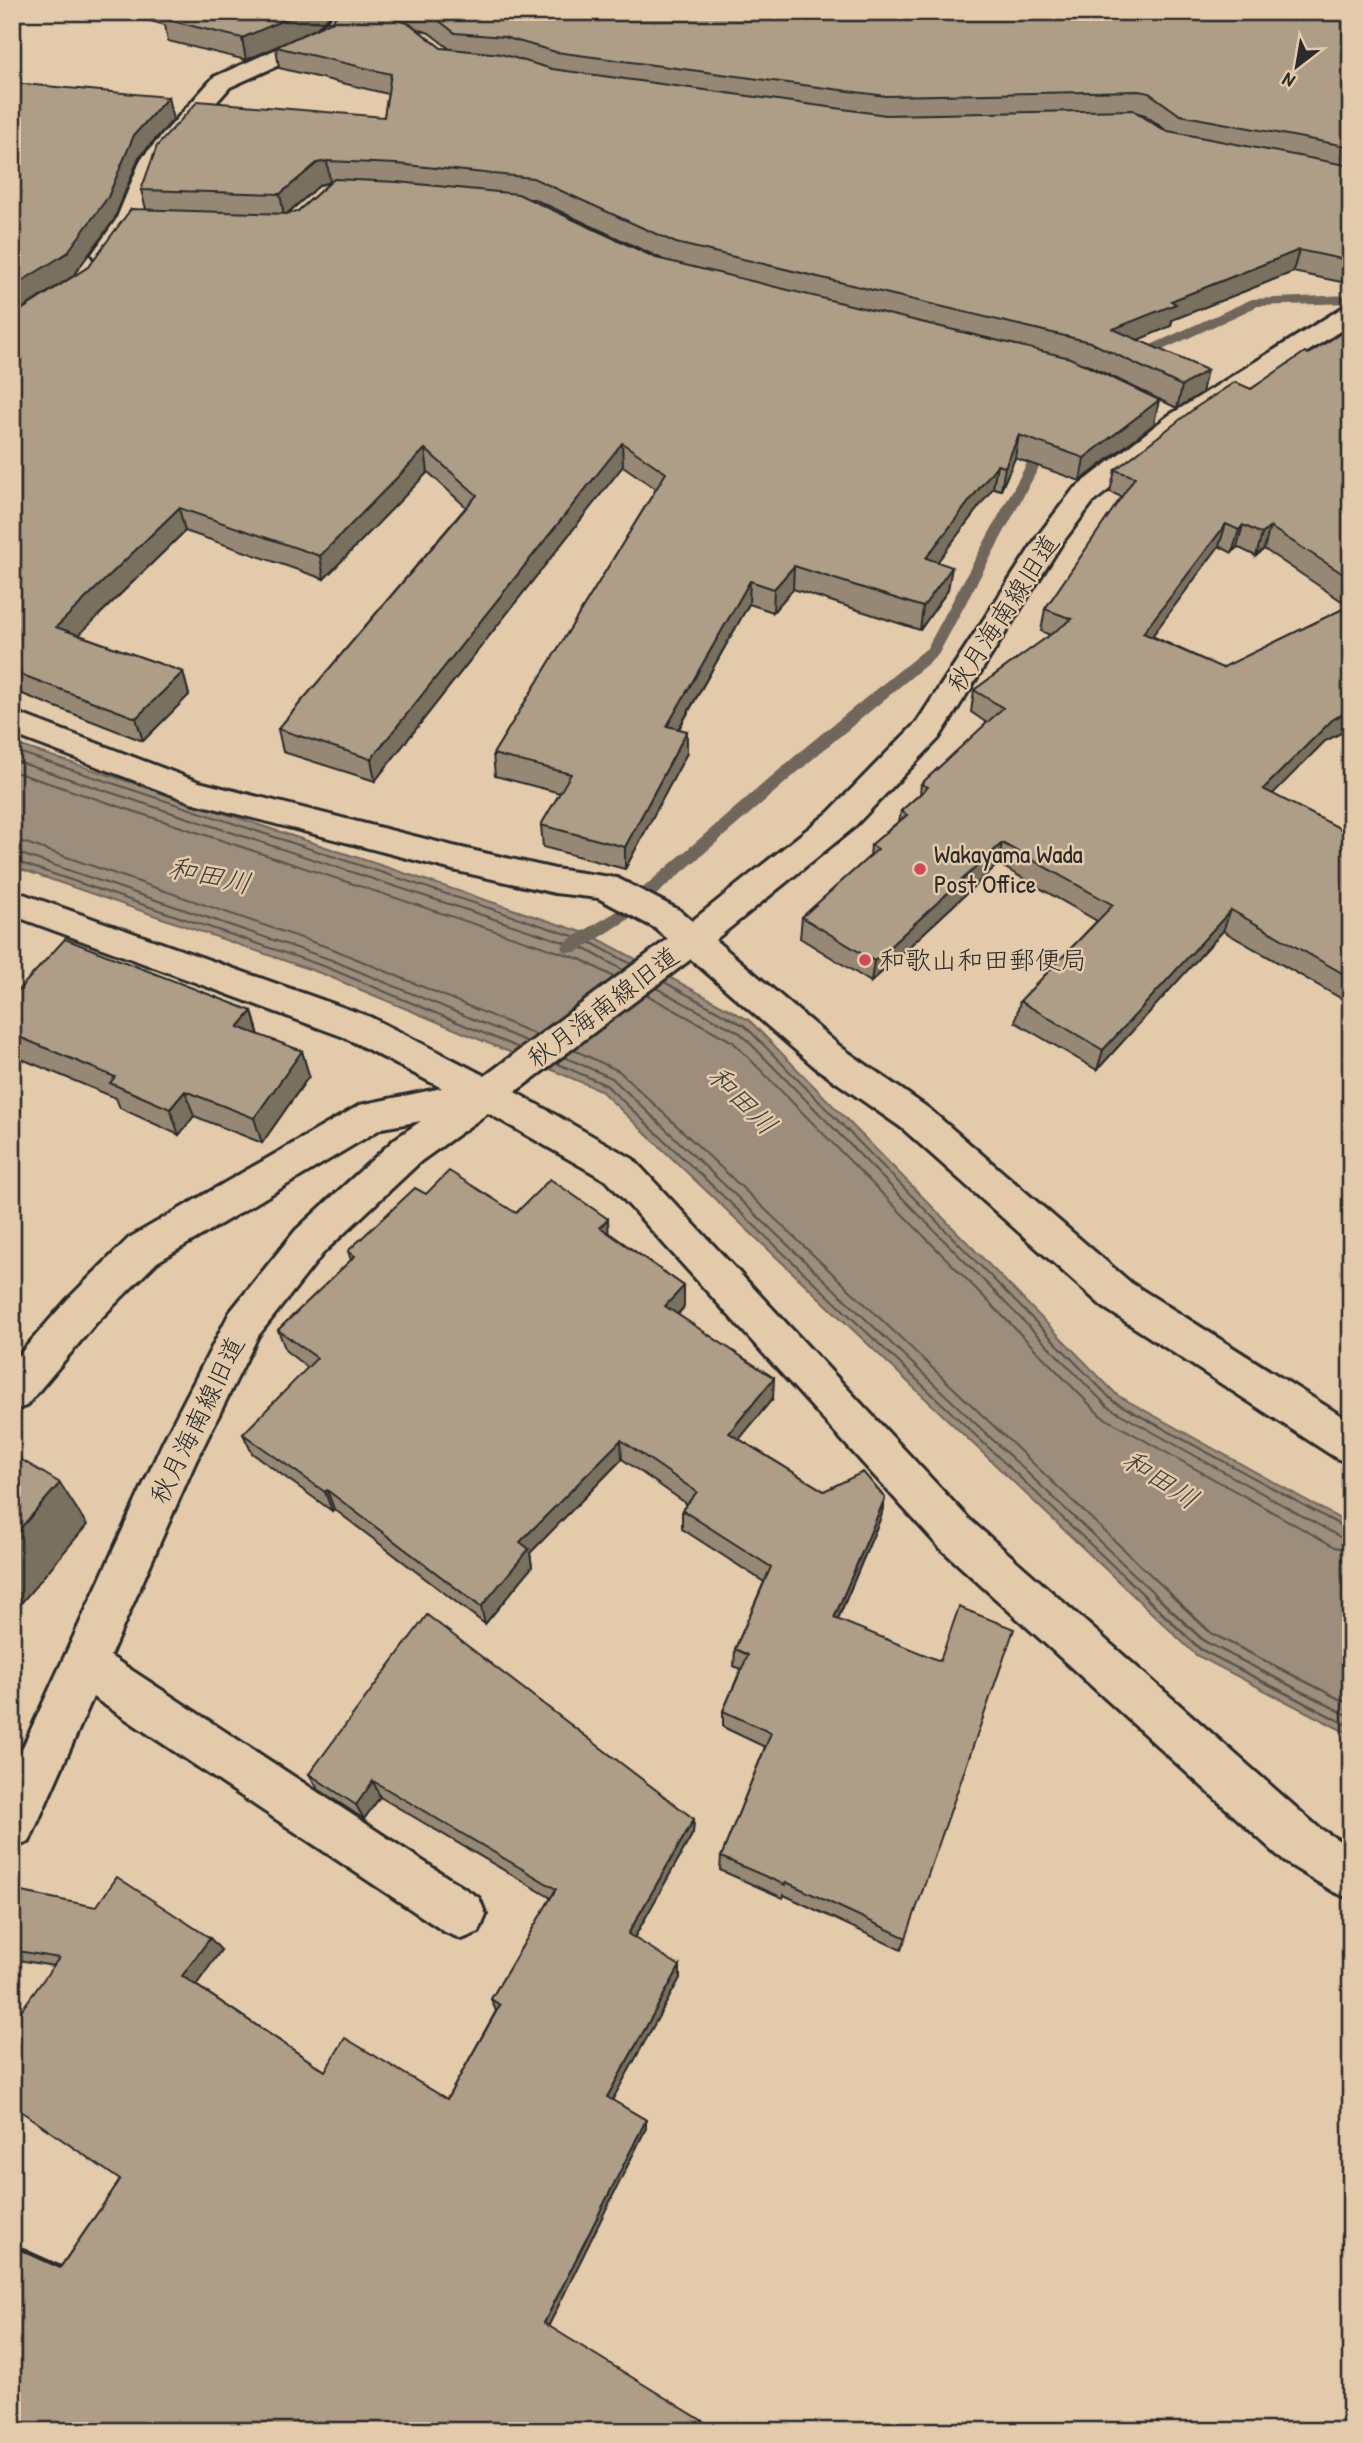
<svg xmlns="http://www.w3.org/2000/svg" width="1363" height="2443" font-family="'Patrick Hand','Klee One',sans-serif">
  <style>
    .water { fill: #9c8d7b; stroke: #6f665b; stroke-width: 2 }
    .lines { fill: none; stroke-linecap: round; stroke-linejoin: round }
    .shore-far1 { stroke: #58524b; stroke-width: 2 }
    .shore { stroke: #58524b; stroke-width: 2.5 }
    .stream { fill: #6f665b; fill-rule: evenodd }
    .minor-casing { stroke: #2b2b2b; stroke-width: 6 }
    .minor { fill: #e2caab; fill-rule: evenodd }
    .wall { fill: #968874; stroke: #2b2b2b; stroke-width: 2; fill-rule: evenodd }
    .shaded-wall { fill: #7a6f5e; stroke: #2b2b2b; stroke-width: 2 }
    .building { fill: #af9e87; stroke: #2b2b2b; stroke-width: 2 }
    .poi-dot { fill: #d1495b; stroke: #e2caab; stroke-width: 2.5 }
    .labels { text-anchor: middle; stroke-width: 5; stroke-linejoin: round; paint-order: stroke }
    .street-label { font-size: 26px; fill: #2b2b2b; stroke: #e2caab }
    .poi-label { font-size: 26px; fill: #2b2b2b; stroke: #e2caab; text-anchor: start }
    .water-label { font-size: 28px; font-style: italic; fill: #423f3b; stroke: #e2caab }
  </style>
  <rect width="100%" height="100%" fill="#e2caab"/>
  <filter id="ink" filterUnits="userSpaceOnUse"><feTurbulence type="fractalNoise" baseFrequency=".0143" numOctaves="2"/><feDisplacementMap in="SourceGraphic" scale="14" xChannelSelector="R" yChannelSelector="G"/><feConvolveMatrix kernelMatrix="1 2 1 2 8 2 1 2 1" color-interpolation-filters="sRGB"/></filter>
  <g filter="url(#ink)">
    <polygon class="water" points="12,743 591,935 749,1020 1117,1395 1351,1525 1351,1735 1196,1655 600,1090 323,974 12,866"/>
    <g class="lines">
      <g class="shore-far1">
        <polyline points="12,750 588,941 631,964"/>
        <polyline points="12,760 585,949 623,970"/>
        <polyline points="12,771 580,959 614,977"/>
        <polyline points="12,841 23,842 333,949 537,1035"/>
        <polyline points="12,851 329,959 528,1042"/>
        <polyline points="12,860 326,967 519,1048"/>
        <polyline points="664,982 745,1026 1113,1401 1351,1531"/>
        <polyline points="656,988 740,1033 1108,1407 1340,1537 1351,1540"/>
        <polyline points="647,995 733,1042 1101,1416 1335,1547 1351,1550"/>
        <polyline points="574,1050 619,1071 1173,1596"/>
        <polyline points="564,1057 612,1078 1157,1596"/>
        <polyline points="556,1063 606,1085 1145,1596"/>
      </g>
      <g class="shore">
        <polyline points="1143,1595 1200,1649 1351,1727"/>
        <polyline points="1155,1595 1204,1641 1351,1717"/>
        <polyline points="1171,1595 1211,1633 1351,1705"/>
      </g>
      <g class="stream">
        <polygon points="1351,295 1351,303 1258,306 1119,370 1090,395 1080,395 1078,392 1109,364 1252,299"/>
        <polygon points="1045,439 1052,443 938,655 821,752 626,921 577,952 565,952 562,947 565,942 614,913 809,744 927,648 1038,443"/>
      </g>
      <defs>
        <g id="minor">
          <polygon points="337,12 359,12 333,41 230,87 160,166 140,221 113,259 104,261 95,259 92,254 116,220 141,159 214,77 317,31"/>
          <polygon points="1351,305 1351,324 1188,428 1093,502 1062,543 939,738 853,828 715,940 842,1048 928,1108 1131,1283 1351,1422 1351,1464 1336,1458 1103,1307 902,1128 816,1068 691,959 515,1092 633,1159 969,1519 1319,1828 1351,1848 1351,1899 1334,1892 1285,1862 939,1547 607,1181 488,1113 421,1161 324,1252 258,1336 195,1463 110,1656 479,1898 486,1915 479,1932 462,1939 445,1932 93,1697 29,1842 12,1848 12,1771 163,1442 230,1312 296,1230 395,1139 421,1121 382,1128 157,1262 95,1324 26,1406 12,1411 12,1363 67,1300 129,1238 360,1105 442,1088 344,1037 12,915 12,890 370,1017 485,1076 668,939 655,928 598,898 555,893 453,870 191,802 12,734 12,711 199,782 453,846 555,869 617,878 679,910 692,921 829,812 917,722 1040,533 1073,490 1168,416 1342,308"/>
        </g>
      </defs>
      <use href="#minor" class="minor-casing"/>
      <use href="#minor" class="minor"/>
    </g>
    <g class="wall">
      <path d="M 119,12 L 333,12 L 316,29 L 331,22 L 340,12 L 1340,12 L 1351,15 L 1351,284 L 1293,272 L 1172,320 L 1171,326 L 1137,340 L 1202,393 L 1177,408 L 1086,364 L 1080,363 L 1154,424 L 1080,481 L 1015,458 L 1001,490 L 993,488 L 937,562 L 948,590 L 920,630 L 793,589 L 773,612 L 749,604 L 679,729 L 687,753 L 625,869 L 543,847 L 541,825 L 560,793 L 495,776 L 493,754 L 656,489 L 623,466 L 375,781 L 283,752 L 278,729 L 466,507 L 428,472 L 324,579 L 185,531 L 79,635 L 183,672 L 189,695 L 143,741 L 12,690 L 12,315 L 15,314 L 88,267 L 146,209 L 141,190 L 384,117 L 388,94 L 279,68 L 276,47 L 246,60 L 168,41 L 165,25 ZM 415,28 L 429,33 L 450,49 L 441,48 ZM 1138,113 L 1145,115 L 1167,131 L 1163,130 ZM 330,182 L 298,211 L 287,214 L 320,185 ZM 528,199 L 534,199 L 662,259 L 656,258 Z"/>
      <path d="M 1351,327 L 1351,728 L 1325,741 L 1272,794 L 1351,834 L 1351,1004 L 1223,931 L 1097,1070 L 1015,1022 L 1020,1001 L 1097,921 L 998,864 L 871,982 L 800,938 L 802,917 L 870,856 L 871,845 L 899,821 L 901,811 L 920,794 L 921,784 L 987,723 L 971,712 L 974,690 L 1050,635 L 1041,631 L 1045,609 L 1122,497 L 1110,492 L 1115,470 L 1251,389 ZM 1219,546 L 1232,553 L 1237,547 L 1256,556 L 1264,549 L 1349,606 L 1222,668 L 1152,636 Z"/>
      <polygon points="12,997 252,1011 259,1035 302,1051 309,1076 262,1143 194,1116 179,1135 120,1108 116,1098 12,1055"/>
      <polygon points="426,1194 609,1233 684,1286 684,1307 678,1315 773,1398 739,1439 824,1491 885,1498 881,1517 838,1619 906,1938 901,1950 784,1895 783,1898 720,1870 721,1857 765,1747 723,1727 723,1711 741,1669 734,1666 735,1649 764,1582 682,1529 682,1510 687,1504 622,1459 530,1553 532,1567 485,1624 334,1509 332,1511 252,1453 243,1434 308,1368 286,1351 278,1330 351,1260 348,1251"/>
      <polygon points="309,1774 694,1819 693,1833 634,1938 680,1978 612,2100 646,2120 646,2128 548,2326 12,2431 12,2244 61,2266 120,2180 53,1966 12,1959 12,1904 221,1950 196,1985 325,2071 447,2099 496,2011 491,1999 551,1898 380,1797 364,1819 318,1789"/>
    </g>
    <g class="shaded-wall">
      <polygon points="302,12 333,12 316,29 246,60 242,38"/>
      <polygon points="168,97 173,120 139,157 114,220 73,276 12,315 12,287 134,135"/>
      <polygon points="327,161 330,182 320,185 284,216 280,194 317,163"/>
      <polygon points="1299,250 1293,272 1172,320 1171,326 1109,352 1113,329 1171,301"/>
      <polygon points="1207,370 1202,393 1177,408 1182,386"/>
      <polygon points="1159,400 1154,424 1080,481 1084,458"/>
      <polygon points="1019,435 1015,458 1001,490 1005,467"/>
      <polygon points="622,443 623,466 375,781 371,759"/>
      <polygon points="425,449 428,472 324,579 320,556"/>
      <polygon points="997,465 993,488 923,581 926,558"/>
      <polygon points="179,508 185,531 64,649 56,627"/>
      <polygon points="1226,524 1219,546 1138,655 1143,633"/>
      <polygon points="1243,525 1237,547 1232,553 1239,530"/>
      <polygon points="1270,527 1264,549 1256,556 1262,534"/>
      <polygon points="794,566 793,589 773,612 774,589"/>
      <polygon points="952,567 948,590 920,630 923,607"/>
      <polygon points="750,581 749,604 667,749 667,726"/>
      <polygon points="183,672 189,695 143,741 136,718"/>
      <polygon points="1351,710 1351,728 1325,741 1256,811 1263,789 1333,719"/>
      <polygon points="687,731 687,753 625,869 625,847"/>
      <polygon points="1002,843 998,864 871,982 874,961"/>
      <polygon points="1231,910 1223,931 1097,1070 1103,1050"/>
      <polygon points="252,1011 259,1037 238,1027"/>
      <polygon points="302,1051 309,1076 262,1143 254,1118"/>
      <polygon points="185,1091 194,1116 179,1135 170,1109"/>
      <polygon points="608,1219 609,1241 600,1227"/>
      <polygon points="684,1286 684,1307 665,1328 665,1306"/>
      <polygon points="774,1378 773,1398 728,1453 729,1433"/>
      <polygon points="621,1440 622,1459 530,1553 532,1567 485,1624 481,1607 520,1542"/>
      <polygon points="60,1483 87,1525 12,1614 12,1538"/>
      <polygon points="327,1490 334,1509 332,1511 325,1492"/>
      <polygon points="885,1498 881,1517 831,1635 834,1618"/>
      <polygon points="373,1781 380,1797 364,1819 356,1805"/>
      <polygon points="694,1819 693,1833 629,1947 628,1934"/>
      <polygon points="210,1938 221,1950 194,1988 182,1976"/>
      <polygon points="680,1966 680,1978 609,2106 607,2097"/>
      <polygon points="646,2120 646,2128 548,2327 544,2323"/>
      <polygon points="12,2244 76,2273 60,2268 12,2246"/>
    </g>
    <g class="building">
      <polygon points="170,12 302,12 242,38 163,19"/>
      <polygon points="340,12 375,12 410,24 441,48 501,54 552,69 886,115 1133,110 1163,130 1351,166 1351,261 1299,250 1171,301 1176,304 1113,329 1207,370 1182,386 1090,342 676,243 533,178 397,164 327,161 317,163 280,194 141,190 157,146 198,101 384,117 391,74 276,47 331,22"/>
      <polygon points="428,12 1340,12 1351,15 1351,147 1180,115 1149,93 1139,91 886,96 556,52 504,37 455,33"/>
      <polygon points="12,83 168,97 134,135 108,197 67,253 12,287"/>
      <polygon points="334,179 397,182 518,194 656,258 1070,358 1159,400 1084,458 1019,435 1005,467 997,465 926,558 952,567 923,607 794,566 774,589 750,581 667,726 687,731 625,847 541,825 571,774 493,754 666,473 622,443 371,759 278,729 477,495 425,449 320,556 179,508 56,627 183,672 136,718 12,671 12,315 15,314 88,267 131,209 288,214 298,211"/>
      <polygon points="1351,327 1351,579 1270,527 1262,534 1243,525 1239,530 1226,524 1143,633 1222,668 1351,605 1351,710 1333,719 1263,789 1351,834 1351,978 1231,910 1103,1050 1020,1001 1113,905 1002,843 874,961 802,917 878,849 871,845 907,815 901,811 928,787 921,784 1003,708 974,690 1072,619 1045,609 1135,477 1115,470 1195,408 1235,382 1251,389 1305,352 1308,354"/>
      <polygon points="65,939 252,1011 238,1027 302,1051 254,1118 185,1091 170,1109 110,1083 115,1077 12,1034 12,997"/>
      <polygon points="449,1171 516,1213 550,1179 608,1219 600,1227 684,1286 665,1306 774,1378 729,1433 824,1491 863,1472 885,1498 834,1618 940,1661 959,1607 1014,1629 906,1938 786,1882 785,1885 721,1857 771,1733 723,1711 748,1655 735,1649 771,1567 682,1510 697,1492 621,1440 520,1542 529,1549 481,1607 327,1490 325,1492 243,1434 317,1358 278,1330 355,1256 348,1251 415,1188 426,1194"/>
      <polygon points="12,1454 60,1483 12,1538"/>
      <polygon points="427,1615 694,1819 628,1934 680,1966 607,2097 646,2120 544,2323 719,2431 12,2431 12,2246 60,2268 120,2180 12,2105 12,2023 59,1958 12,1950 12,1904 17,1891 96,1907 117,1877 210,1938 182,1976 325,2071 345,2038 447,2099 500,2005 491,1999 556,1889 373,1781 356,1805 309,1774"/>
    </g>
  </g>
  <g class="poi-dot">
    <circle cx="920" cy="869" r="7"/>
    <circle cx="865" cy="960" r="7"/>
  </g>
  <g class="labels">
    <g class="street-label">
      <text transform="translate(1003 613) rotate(-57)" y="9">秋月海南線旧道</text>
      <text transform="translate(603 1007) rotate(-37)" y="9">秋月海南線旧道</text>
      <text transform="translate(197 1420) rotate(-64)" y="9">秋月海南線旧道</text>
    </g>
    <g class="poi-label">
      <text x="934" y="863">Wakayama Wada<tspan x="934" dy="30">Post Office</tspan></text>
      <text x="879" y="969">和歌山和田郵便局</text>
    </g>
    <g class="water-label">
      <text transform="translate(210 875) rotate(12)" y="10">和田川</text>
      <text transform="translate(743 1100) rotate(45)" y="10">和田川</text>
      <text transform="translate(1161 1479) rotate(33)" y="10">和田川</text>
    </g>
  </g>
  <rect width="1363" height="2443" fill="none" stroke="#e2caab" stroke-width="42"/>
  <rect x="21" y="21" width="1321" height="2401" fill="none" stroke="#2b2b2b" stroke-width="2.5" filter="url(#ink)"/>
  <g transform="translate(1297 66) rotate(211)" stroke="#e2caab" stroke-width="5" paint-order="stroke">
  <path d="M0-5L12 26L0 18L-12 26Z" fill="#2b2b2b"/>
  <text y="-10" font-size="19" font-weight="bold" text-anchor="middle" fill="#2b2b2b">N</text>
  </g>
</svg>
